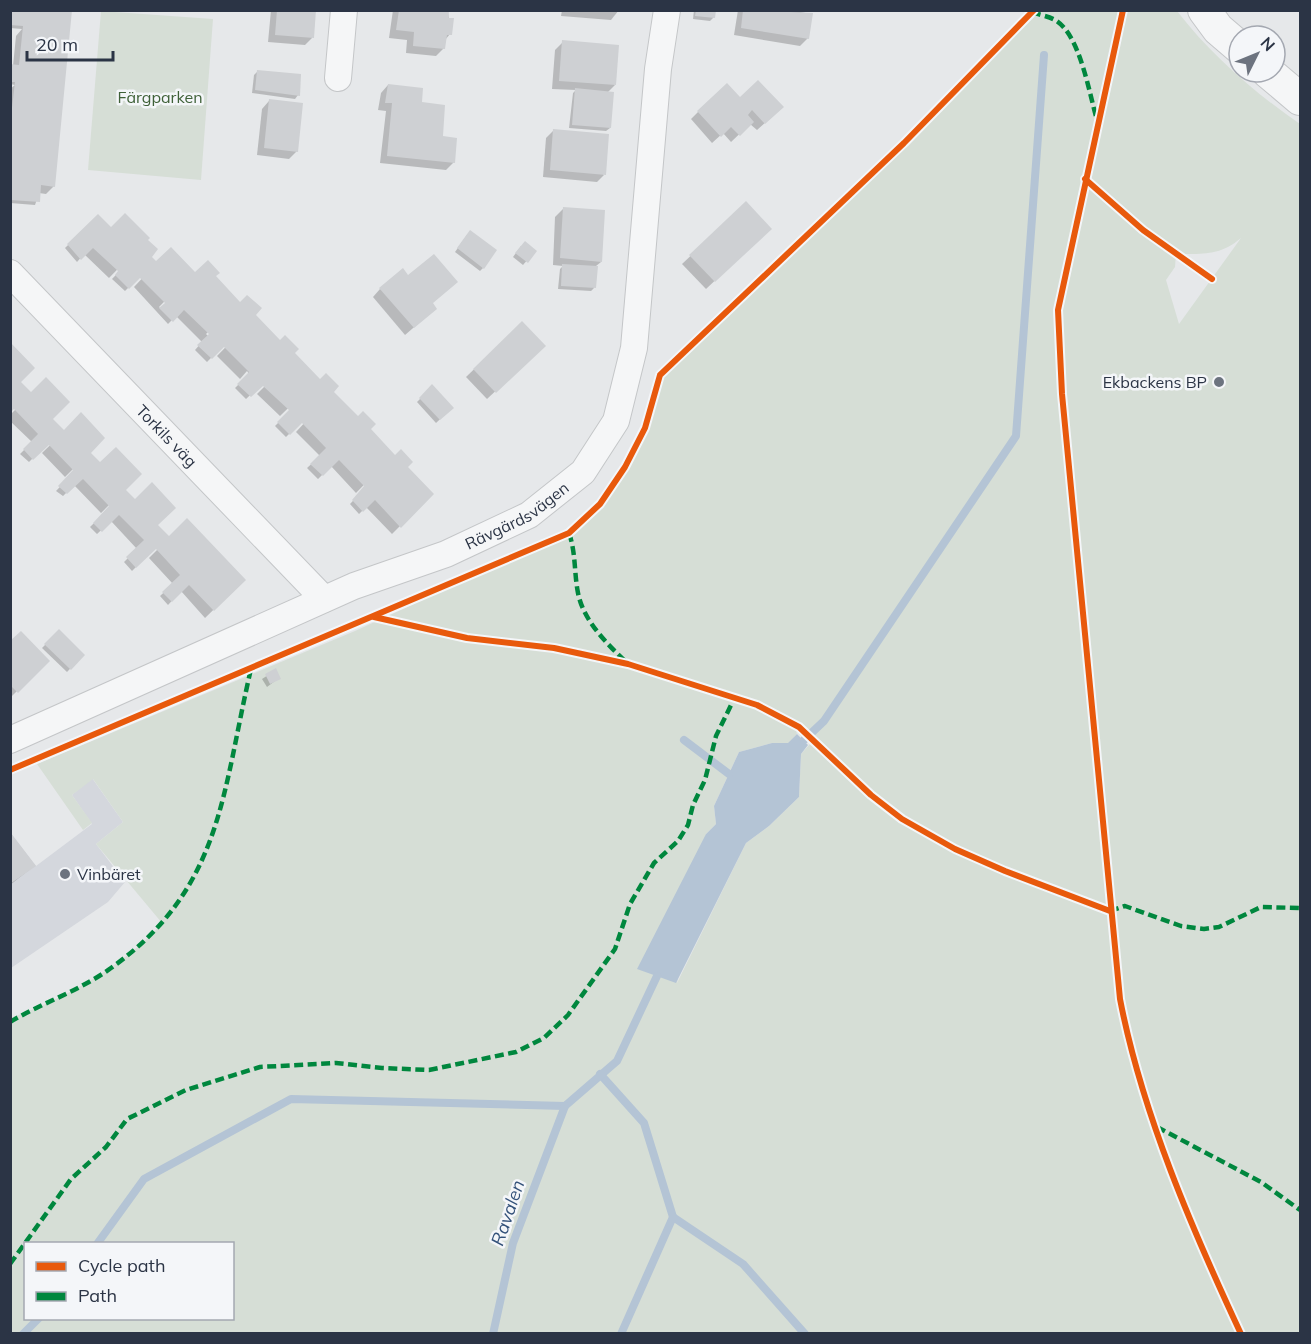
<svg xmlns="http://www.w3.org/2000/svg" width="1311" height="1344" font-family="Mulish,sans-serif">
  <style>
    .built { fill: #d4d7dd }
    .green { fill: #d6ded6; fill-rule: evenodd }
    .water { fill: #b4c4d5 }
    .shadow { fill: #0003 }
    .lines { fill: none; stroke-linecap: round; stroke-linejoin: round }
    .stream { stroke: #b4c4d5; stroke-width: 8 }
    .building { fill: #ced0d3 }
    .minor-casing { stroke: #c4c6c8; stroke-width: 28 }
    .tertiary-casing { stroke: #c4c6c8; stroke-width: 34 }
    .minor { stroke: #f5f6f7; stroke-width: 26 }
    .tertiary { stroke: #f5f6f7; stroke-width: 32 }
    .quiet { stroke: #00873e; stroke-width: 4.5; stroke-dasharray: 9 4.5; stroke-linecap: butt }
    .cycleway-casing { stroke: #f4f6f9; stroke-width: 10 }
    .cycleway { stroke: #e8590c; stroke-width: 6 }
    .poi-dot { fill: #6c737f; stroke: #f4f6f9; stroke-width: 2 }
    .labels { text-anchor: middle; stroke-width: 5; stroke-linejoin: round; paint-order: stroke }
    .park-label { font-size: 16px; fill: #3f6138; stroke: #f4f6f9 }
    .poi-label { font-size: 16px; fill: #2b3445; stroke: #f4f6f9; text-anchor: end }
    .street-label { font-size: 16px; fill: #2b3445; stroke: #f4f6f9 }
    .water-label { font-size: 18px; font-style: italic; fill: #34527a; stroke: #f4f6f9 }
  </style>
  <rect width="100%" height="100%" fill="#e6e8ea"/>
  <polygon class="built" points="92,778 123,822 96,844 125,882 108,902 11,968 10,832 36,866 92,824 72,795"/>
  <g class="green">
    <polygon points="101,11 213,19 201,180 88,170"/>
    <path d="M 1034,11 L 1177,11 C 1211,55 1255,93 1300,124 L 1300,1333 L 11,1333 L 10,1018 C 61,1001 127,964 162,923 L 96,844 L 123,822 L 93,779 L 72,795 L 92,823 L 83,830 L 37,764 L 355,631 L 569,533 L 600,504 L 625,467 L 645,428 L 660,375 L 904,143 ZM 1241,238 L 1179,324 L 1166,280 L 1175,267 L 1176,254 C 1202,254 1220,256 1241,238 ZM 796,732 L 810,744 L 801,754 L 799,797 L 769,826 L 746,843 L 677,983 L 706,834 L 716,824 L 714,806 L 739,752 L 772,743 L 789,743 L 797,734 ZM 26,1244 L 232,1244 L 232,1318 L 26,1318 Z"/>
  </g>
  <polygon class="water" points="797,734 808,745 801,754 799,797 769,826 746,843 676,983 637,969 706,834 716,824 714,806 739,752 772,743 788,743"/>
  <g class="shadow">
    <polygon points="10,10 70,10 54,186 46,194 39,193 35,205 10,203 10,89 15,85 10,84 10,65 13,66 16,36 22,29 10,28"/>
    <polygon points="271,10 315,10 312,38 305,45 268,42"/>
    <polygon points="393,10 448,10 450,34 445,40 444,48 436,56 406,53 407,40 389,38"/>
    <polygon points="562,10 619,10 611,20 561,16"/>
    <polygon points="694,10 714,10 714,17 710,21 693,19"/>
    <polygon points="738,10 789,10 811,14 808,38 800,46 734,35"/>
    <polygon points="563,42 615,85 607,93 610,128 606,131 569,128 573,93 576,90 552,89 555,50"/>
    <polygon points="258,71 298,95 295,99 252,93 254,75"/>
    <polygon points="388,85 420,104 454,162 446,170 380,163 386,111 378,110 381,93"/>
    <polygon points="740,99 774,115 757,130 750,124 731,142 723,133 712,143 691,119 698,112"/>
    <polygon points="269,101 297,151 289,159 257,155 262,109"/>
    <polygon points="554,130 604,175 597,182 543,177 546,138"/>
    <polygon points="746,204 770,229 706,289 682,264"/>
    <polygon points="563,209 601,262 596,266 594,288 591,291 558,289 560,269 563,266 553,265 555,217"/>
    <polygon points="98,216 110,230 148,238 109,278 84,254 77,262 65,248"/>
    <polygon points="467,235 483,268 480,271 455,252"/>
    <polygon points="148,242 150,257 156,263 193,272 159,307 161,309 214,276 238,302 206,334 208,336 260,308 207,362 195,350 202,342 176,316 168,324 134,287 150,270 148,268 125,291 112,279"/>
    <polygon points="521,246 535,251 523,265 513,257"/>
    <polygon points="380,289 431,304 427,316 405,335 373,297"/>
    <polygon points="255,317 318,379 280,416 257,394 289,362 287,360 246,399 235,388 249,374 247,371 240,379 217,356"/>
    <polygon points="522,323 544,346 487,399 466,377"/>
    <polygon points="326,375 332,392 432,494 392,534 366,507 359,514 350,504 393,459 391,457 356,493 331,466 318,479 307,468 320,456 296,432 308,419 306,417 286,437 275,426"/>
    <polygon points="46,379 45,425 61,430 29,462 20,454 32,442 10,421 10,415"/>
    <polygon points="432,387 452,408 436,423 417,402"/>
    <polygon points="81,415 89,453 100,465 140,474 101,513 74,485 63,496 56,491 90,456 88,454 65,477 42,453"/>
    <polygon points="126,492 150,532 167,536 132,571 124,562 137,549 111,521 97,534 90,527"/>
    <polygon points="187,520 244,580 205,618 181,591 168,605 160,596 173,584 149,558"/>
    <polygon points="59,631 83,655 67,672 42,648"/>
    <polygon points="10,643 48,660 10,698"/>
    <polygon points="276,670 279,678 267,687 262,679"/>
    <polygon points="10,834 34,866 10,885"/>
  </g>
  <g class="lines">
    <g class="stream">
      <polyline points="684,740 729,774"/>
      <polyline points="804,740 824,721 1016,436 1044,55"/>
      <polyline points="600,1074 644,1123 673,1217 743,1264 805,1334"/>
      <polyline points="97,1244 144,1179 291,1099 565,1106 617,1061 657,976"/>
      <polyline points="23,1334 39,1318"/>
      <polyline points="493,1334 513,1243 565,1106"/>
      <polyline points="621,1334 673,1217"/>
    </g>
  </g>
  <g class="building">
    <polygon points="10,10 72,10 55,187 41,185 40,202 10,200 10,125 15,82 10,82 10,64 19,65 23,26 10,25"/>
    <polygon points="277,10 316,10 314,38 275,35"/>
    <polygon points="399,10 449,10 448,18 454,18 452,35 447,35 445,49 413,46 414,32 396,30"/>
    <polygon points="696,10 716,10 715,18 695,16"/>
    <polygon points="743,10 813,13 809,39 741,28"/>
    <polygon points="562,40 619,45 616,85 559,81"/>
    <polygon points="257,70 301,74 300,96 255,90"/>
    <polygon points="758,80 784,107 765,124 752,110 748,115 754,122 740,136 731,127 721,137 697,111 727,83 740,97"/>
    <polygon points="388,84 423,88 422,102 445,105 443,136 457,138 455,163 387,156 392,103 385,103"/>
    <polygon points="575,88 614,92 611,128 572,125"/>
    <polygon points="269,99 303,103 298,152 264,148"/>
    <polygon points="553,129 609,134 606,175 550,170"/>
    <polygon points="746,201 772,229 715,282 689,255"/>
    <polygon points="563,207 605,210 602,262 560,258"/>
    <polygon points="125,213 150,238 148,240 158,249 152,257 156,261 171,247 195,272 208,260 220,273 216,276 240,302 247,295 262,308 256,315 280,340 285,335 299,349 295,353 320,379 326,373 339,386 334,392 358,416 363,411 376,424 371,429 395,455 401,449 413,462 408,467 434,494 401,528 375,500 363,512 352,500 364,486 339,460 323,476 310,464 326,448 302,423 290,435 277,422 289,410 263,386 251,397 237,384 249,372 224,347 212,359 197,345 209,334 184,310 173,322 159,308 165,303 140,278 129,289 115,275 118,271 93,248 81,260 67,244 98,214 111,227"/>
    <polygon points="470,230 497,250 484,269 457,248"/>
    <polygon points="525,241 537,251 528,263 515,253"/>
    <polygon points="434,254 458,282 433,303 437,309 414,328 379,288 403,268 408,275"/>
    <polygon points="562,264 598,266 596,288 561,286"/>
    <polygon points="522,321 546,346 496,393 473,369"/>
    <polygon points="10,342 35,368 21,382 31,392 46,377 70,402 53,419 64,430 81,412 105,438 91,453 100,462 116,447 142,474 126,490 135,499 152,482 176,508 158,525 169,536 187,518 246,580 214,611 189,585 172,602 162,592 180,575 156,549 136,568 126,557 144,540 119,515 102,532 93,523 109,506 83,479 67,494 58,486 73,470 49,445 33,460 23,449 38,434 14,409 10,413"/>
    <polygon points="432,384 454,408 440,420 419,398"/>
    <polygon points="59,629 85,655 71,670 44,644"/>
    <polygon points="21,631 50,661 18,693 10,685 10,641"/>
    <polygon points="276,668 281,679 270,684 265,674"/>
    <polygon points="10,832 36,866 10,884"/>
  </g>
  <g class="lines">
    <defs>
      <g id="minor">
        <polyline points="338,78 344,10"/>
        <path id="s1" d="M 10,273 L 324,599"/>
        <path id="s2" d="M 10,740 L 354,586 L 446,554 L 529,515 L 583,472 L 616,421 L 634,348 L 658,69 L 667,10"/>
      </g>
      <g id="tertiary">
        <polyline points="1204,10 1218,29 1239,47"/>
        <polyline points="1268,72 1300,99"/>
      </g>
    </defs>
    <use href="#minor" class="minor-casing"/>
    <use href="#tertiary" class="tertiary-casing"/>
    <use href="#minor" class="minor"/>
    <use href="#tertiary" class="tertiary"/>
    <g class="quiet">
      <path d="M 1032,12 C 1039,15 1048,16 1055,20 C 1080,34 1089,93 1097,120"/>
      <path d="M 569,533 C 576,553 574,573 578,593 C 583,620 607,644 626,662"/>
      <polyline points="1110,911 1125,906 1181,926 1204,929 1219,927 1261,907 1300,908"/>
      <path d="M 10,1022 C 42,1003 81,990 111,968 C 223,888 222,792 251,669"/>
      <polyline points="1157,1127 1261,1182 1300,1210"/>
      <polyline points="10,1264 71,1179 106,1147 127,1119 186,1090 260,1067 336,1063 382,1068 429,1070 516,1052 544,1038 568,1015 615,949 630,904 654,863 678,841 688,825 693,805 705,780 716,736 735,697"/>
    </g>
    <defs>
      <g id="cycleway">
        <path d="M 1123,10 L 1058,310 L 1062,394 L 1120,999 C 1142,1113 1192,1229 1241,1334"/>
        <polyline points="1085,179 1143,230 1212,279"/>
        <polyline points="374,617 467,638 554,648 628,664 757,705 799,727 871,795 902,819 955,849 1005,871 1110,911"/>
        <polyline points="10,770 569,533 600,504 625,467 645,428 660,375 904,143 1034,10"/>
      </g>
    </defs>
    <use href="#cycleway" class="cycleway-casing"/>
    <use href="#cycleway" class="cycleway"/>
  </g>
  <g class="poi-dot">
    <circle cx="1219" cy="382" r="6"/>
    <circle cx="65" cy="874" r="6"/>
  </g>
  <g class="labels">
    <g class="park-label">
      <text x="160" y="103">Färgparken</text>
    </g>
    <g class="poi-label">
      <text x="1207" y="388">Ekbackens BP</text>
      <text x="77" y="880" text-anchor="start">Vinbäret</text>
    </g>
    <g class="street-label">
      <text dy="6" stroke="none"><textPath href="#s1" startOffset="226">Torkils väg</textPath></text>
      <text dy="6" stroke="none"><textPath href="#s2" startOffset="555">Rävgärdsvägen</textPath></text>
    </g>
    <g class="water-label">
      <text transform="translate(508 1213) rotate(-71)" y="6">Ravalen</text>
    </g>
  </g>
  <rect width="1311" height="1344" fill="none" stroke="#2b3445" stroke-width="24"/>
  <rect x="24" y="1242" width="210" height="78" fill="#f4f6f9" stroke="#a4a8b1" stroke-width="1.5"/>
  <rect x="36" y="1262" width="30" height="9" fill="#e8590c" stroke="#a4a8b1" stroke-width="1.5"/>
  <text x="78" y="1272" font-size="18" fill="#2b3445">Cycle path</text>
  <rect x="36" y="1292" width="30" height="9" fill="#00873e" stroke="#a4a8b1" stroke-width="1.5"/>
  <text x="78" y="1302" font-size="18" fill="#2b3445">Path</text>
  <g transform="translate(1257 54) rotate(47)"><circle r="28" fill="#f4f6f9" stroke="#a4a8b1" stroke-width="1.5"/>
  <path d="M0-4.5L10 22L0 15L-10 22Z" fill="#6c737f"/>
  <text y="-9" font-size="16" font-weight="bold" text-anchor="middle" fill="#2b3445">N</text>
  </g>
  <path d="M27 51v9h86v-9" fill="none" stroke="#2b3445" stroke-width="3"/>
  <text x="36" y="51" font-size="18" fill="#2b3445" stroke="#f4f6f9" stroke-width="4.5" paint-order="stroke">20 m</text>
</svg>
